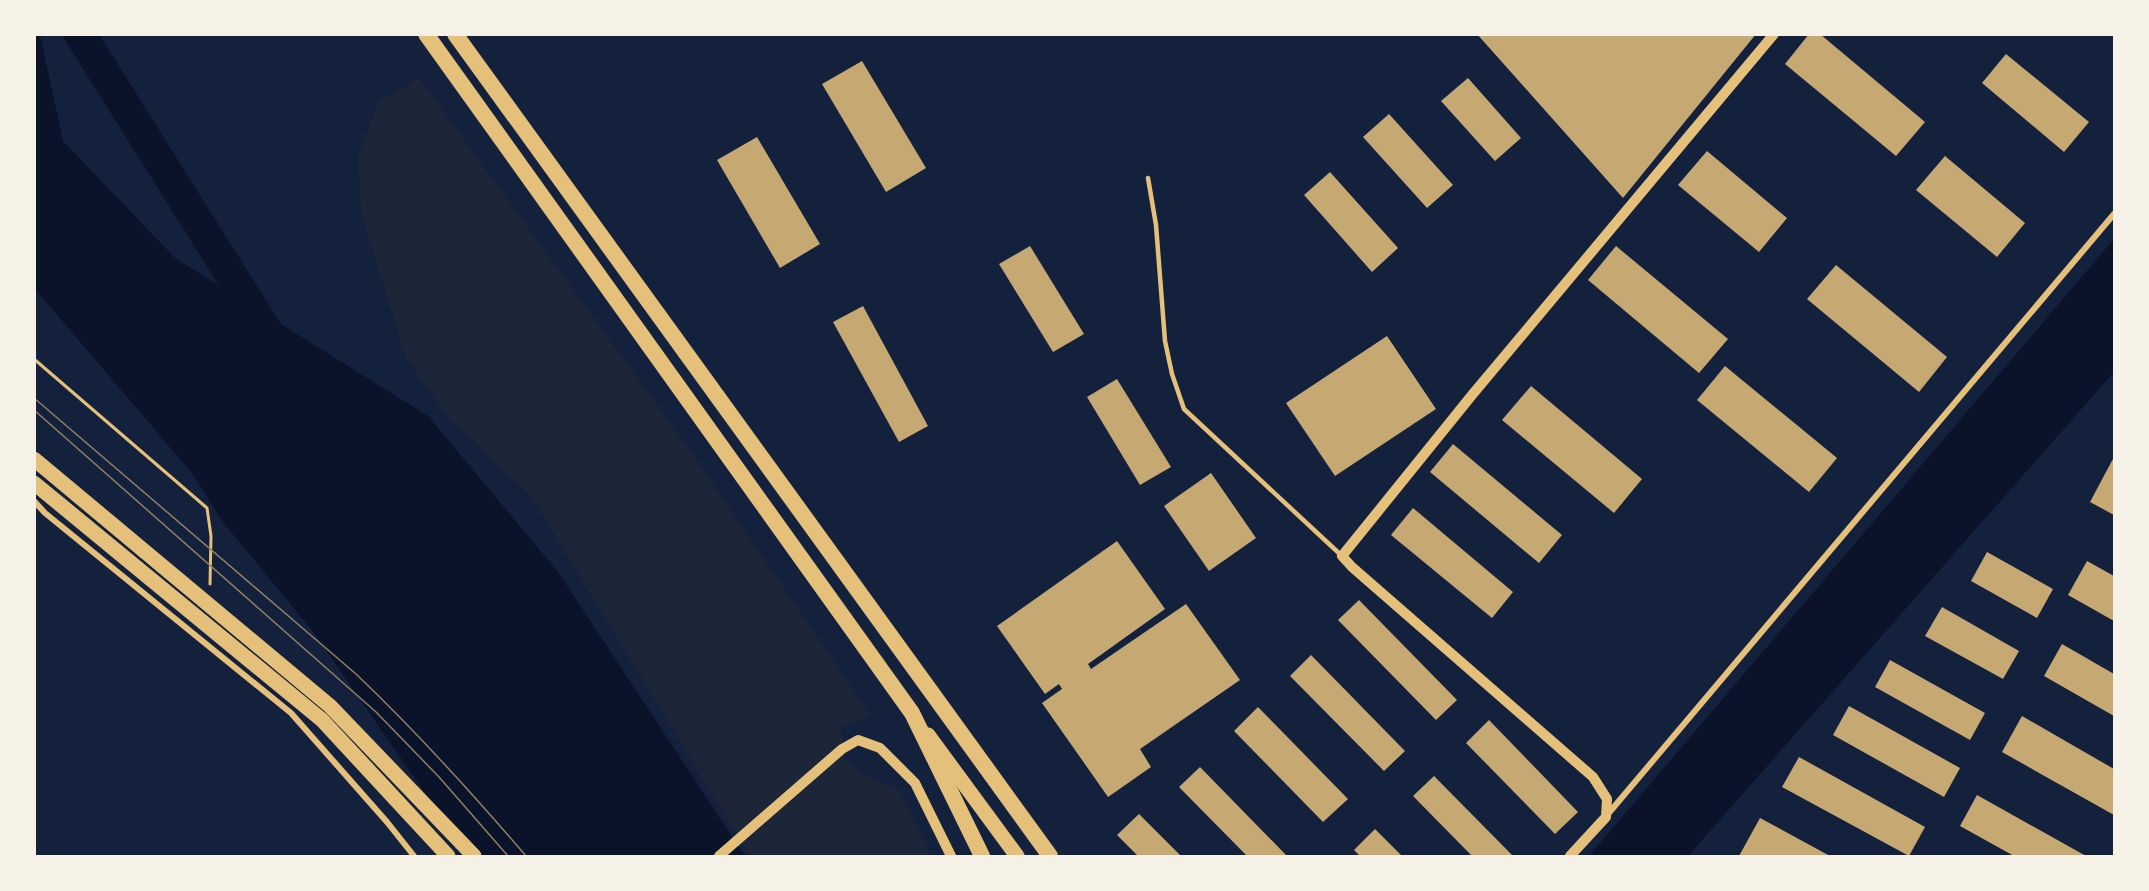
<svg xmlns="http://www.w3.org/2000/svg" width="2149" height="891" font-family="'Libre Baskerville',serif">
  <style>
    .green { fill: #1d2539 }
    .water { fill: #0b132b }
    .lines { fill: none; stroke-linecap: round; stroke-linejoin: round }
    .river { stroke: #0b132b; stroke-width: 32 }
    .building { fill: #c6a872 }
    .path { stroke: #e5c07b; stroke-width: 3 }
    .service { stroke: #e5c07b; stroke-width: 4.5 }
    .minor { stroke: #e5c07b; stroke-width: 6 }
    .tertiary { stroke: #e5c07b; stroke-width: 10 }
    .primary { stroke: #e5c07b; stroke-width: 15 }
    .trunk { stroke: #e5c07b; stroke-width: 15 }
    .motorway { stroke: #e5c07b; stroke-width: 16 }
    .tram { stroke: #918062; stroke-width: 1.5 }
  </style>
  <rect width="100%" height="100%" fill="#14213d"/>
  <polygon class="green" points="419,78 689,449 871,716 840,728 845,760 868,777 899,790 931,856 750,856 531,496 448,417 406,358 361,212 358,155 379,102"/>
  <g class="water">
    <polygon points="34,35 40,35 63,141 175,258 428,416 558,572 745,856 477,856 427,796 314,633 223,522 191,472 35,289"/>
    <polygon points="2114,239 2114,372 1688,856 1589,856"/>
  </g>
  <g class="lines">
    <polyline class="river" points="80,34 272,340"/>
  </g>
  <g class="building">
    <polygon points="1477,34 1756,34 1623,198"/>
    <polygon points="1809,34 1820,34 1925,122 1896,156 1785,64"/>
    <polygon points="2006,54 2089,122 2064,152 1982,83"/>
    <polygon points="862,61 926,168 886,192 822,84"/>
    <polygon points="1468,78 1521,138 1495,161 1441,101"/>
    <polygon points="1389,114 1453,185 1427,208 1363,137"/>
    <polygon points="757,137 820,244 780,268 717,160"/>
    <polygon points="1707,151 1787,218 1759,252 1678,185"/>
    <polygon points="1945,156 2025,223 1997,257 1916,190"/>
    <polygon points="1330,172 1398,248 1372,272 1304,195"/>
    <polygon points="1030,246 1084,334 1053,352 999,264"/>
    <polygon points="1616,246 1728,339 1699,373 1588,280"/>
    <polygon points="1836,265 1947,357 1919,392 1807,299"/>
    <polygon points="863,306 928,426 899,442 833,322"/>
    <polygon points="1387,336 1436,409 1335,476 1286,403"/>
    <polygon points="1725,366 1837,458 1809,492 1697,400"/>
    <polygon points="1117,379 1171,467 1140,485 1087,397"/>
    <polygon points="1531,386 1642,479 1614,513 1502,420"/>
    <polygon points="1453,444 1562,535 1539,563 1430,472"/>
    <polygon points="2114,457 2114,515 2090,502"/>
    <polygon points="1211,473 1256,538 1209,571 1164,506"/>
    <polygon points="1413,508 1513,592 1492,618 1391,535"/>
    <polygon points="1117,541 1165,609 1088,664 1091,669 1186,604 1240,680 1140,749 1151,767 1108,797 1042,703 1062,689 1059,684 1045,694 997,626"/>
    <polygon points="1987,552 2053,589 2037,618 1971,581"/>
    <polygon points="2087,561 2114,576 2114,621 2068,595"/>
    <polygon points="1359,600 1457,700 1436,720 1338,620"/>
    <polygon points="1942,607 2019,651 2003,679 1925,636"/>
    <polygon points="2062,644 2114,674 2114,716 2044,676"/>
    <polygon points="1311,655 1405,751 1384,771 1290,676"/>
    <polygon points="1890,660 1985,713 1970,740 1875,687"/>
    <polygon points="1849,706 1960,768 1944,797 1833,735"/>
    <polygon points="1258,707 1348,799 1323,822 1234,731"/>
    <polygon points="2022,716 2114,769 2114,815 2002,752"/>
    <polygon points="1489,720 1578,812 1555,834 1466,743"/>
    <polygon points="1799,757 1925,827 1909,856 1782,787"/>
    <polygon points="1200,767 1287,856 1247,856 1179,787"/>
    <polygon points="1434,776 1513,856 1472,856 1413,796"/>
    <polygon points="1977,795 2086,856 2014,856 1960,826"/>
    <polygon points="1139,814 1181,856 1138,856 1117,835"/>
    <polygon points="1760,818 1830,856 1739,856"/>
    <polygon points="1375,829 1402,856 1360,856 1354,850"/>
  </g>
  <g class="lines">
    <polyline class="path" points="34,359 207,508 211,536 210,584"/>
    <polyline class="service" points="1148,178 1156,225 1165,341 1172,374 1184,409 1342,556"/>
    <g class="minor">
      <polyline points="34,501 45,513 291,713 387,822 414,856"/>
      <polyline points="1608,814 2114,214"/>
    </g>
    <g class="tertiary">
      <polyline points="719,856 842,749 858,740 880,748 915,783 951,856"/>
      <polyline points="1570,856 1606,817 1607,799 1593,777 1352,567 1342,556 1472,395 1774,34"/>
    </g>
    <g class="primary">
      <polyline points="34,459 330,706 474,856"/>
      <polyline points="34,483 322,720 448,856"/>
    </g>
    <polyline class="trunk" points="928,735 1017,856"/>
    <g class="motorway">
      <polyline points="426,34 912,713 982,856"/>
      <polyline points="455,34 1050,856"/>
    </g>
    <g class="tram">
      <path d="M 34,398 L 356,674 C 417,732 472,793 526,856"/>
      <polyline points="34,410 376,712 439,777 508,856"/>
    </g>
  </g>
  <rect width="2149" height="891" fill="none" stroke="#f6f1e7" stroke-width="72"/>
</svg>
